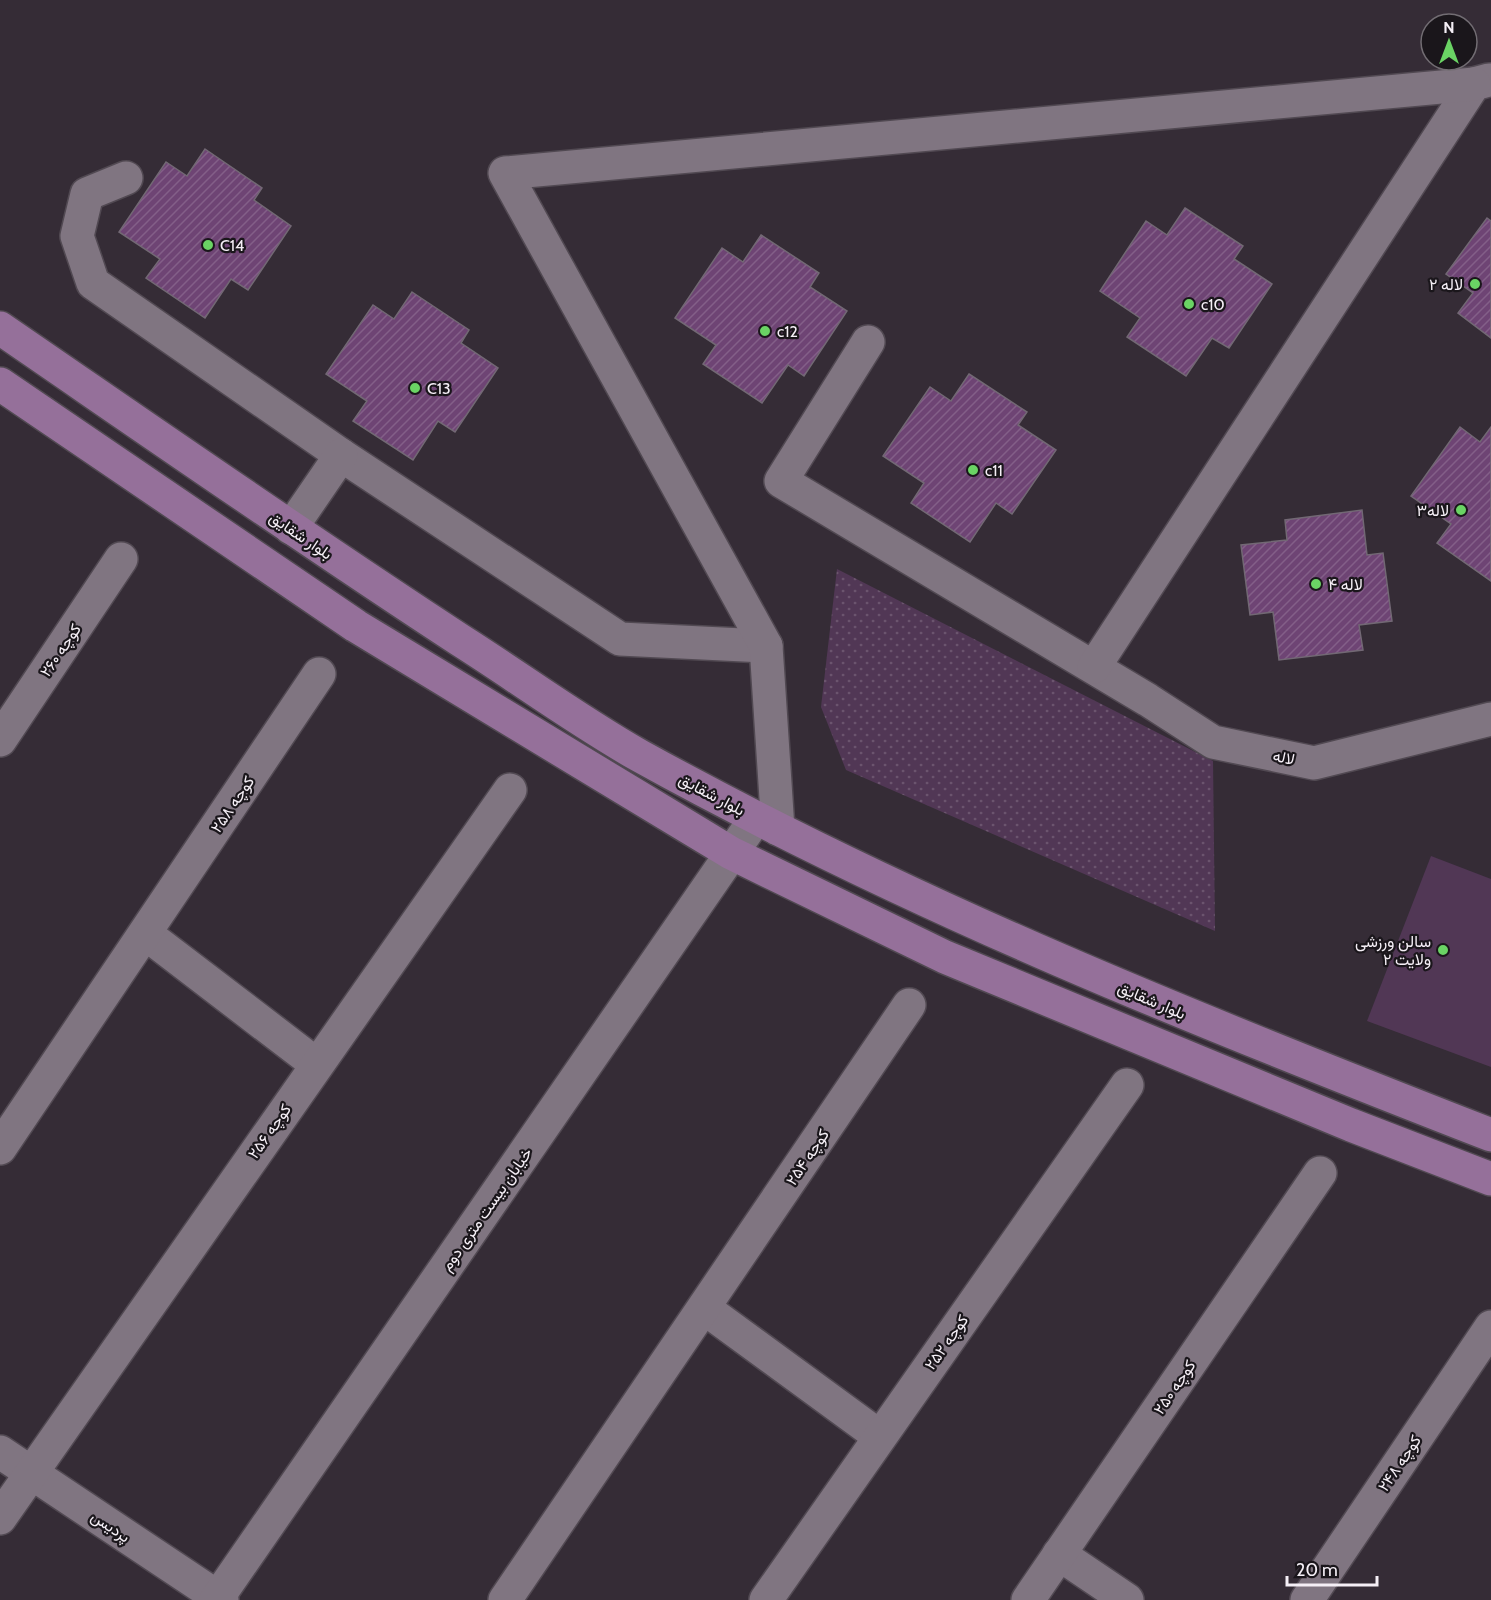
<svg xmlns="http://www.w3.org/2000/svg" width="1491" height="1600" font-family="Cabin,Vazirmatn,sans-serif">
  <style>
    .grass { fill: #513755 }
    .park { fill: url(#park-dots) }
    .building { fill: url(#building-hatch); stroke: #726874; stroke-width: 1.5 }
    .lines { fill: none; stroke-linecap: round; stroke-linejoin: round }
    .minor-casing { stroke: #514952; stroke-width: 36 }
    .major-casing { stroke: #514952; stroke-width: 36 }
    .minor { stroke: #807581; stroke-width: 33 }
    .major { stroke: #95709a; stroke-width: 33 }
    .poi-dot { fill: #6ad364; stroke: #1a161b; stroke-width: 2 }
    .labels { text-anchor: middle; stroke-width: 4.5; stroke-linejoin: round; paint-order: stroke }
    .poi-label { font-size: 16px; fill: #f5eff6; stroke: #1a161b; text-anchor: start }
    .street-label { font-size: 16px; fill: #f5eff6; stroke: #1a161b }
  </style>
  <defs>
    <pattern id="park-dots" width="8" height="8" patternUnits="userSpaceOnUse" patternTransform="scale(1.5)"><rect width="8" height="8" fill="#513755"/><path d="M2 2h.1M6 6h.1" fill="none" stroke="#6b546e" stroke-width="1.8" stroke-linecap="round"/></pattern>
    <pattern id="building-hatch" width="6" height="6" patternUnits="userSpaceOnUse" patternTransform="scale(1.5)"><rect width="6" height="6" fill="#6e4474"/><path d="M-1 1l2-2M0 6l6-6M5 7l2-2" fill="none" stroke="#835f88"/></pattern>
  </defs>
  <rect width="100%" height="100%" fill="#352c36"/>
  <polygon class="grass" points="1431,856 1491,879 1491,1067 1367,1021"/>
  <polygon class="park" points="837,569 1213,761 1215,931 846,770 821,707"/>
  <g class="building">
    <polygon points="205,149 262,188 254,200 291,226 248,290 231,279 205,318 146,278 160,259 119,232 166,162 187,176"/>
    <polygon points="1185,208 1243,246 1234,259 1272,284 1229,348 1212,338 1186,376 1127,337 1140,318 1100,291 1146,221 1167,235"/>
    <polygon points="1487,218 1491,221 1491,338 1458,313 1473,293 1446,274"/>
    <polygon points="761,235 819,273 810,287 847,311 804,376 788,365 762,403 703,364 716,345 675,318 722,248 743,262"/>
    <polygon points="412,292 469,330 461,343 498,368 455,432 438,421 413,460 353,421 367,401 326,374 373,305 394,319"/>
    <polygon points="969,374 1027,412 1018,425 1056,450 1012,514 996,503 970,542 911,503 924,483 883,456 930,387 951,401"/>
    <polygon points="1460,427 1480,442 1491,427 1491,581 1437,543 1451,524 1411,496"/>
    <polygon points="1362,510 1367,555 1383,553 1392,621 1359,625 1363,650 1279,660 1273,612 1250,615 1241,545 1287,540 1285,520"/>
  </g>
  <g class="lines">
    <defs>
      <g id="minor">
        <polyline points="126,178 87,194 77,236 93,283 341,455 620,639 766,646"/>
        <polyline points="868,342 781,481 1148,700 1213,742 1314,763 1491,719"/>
        <polyline points="291,528 341,455"/>
        <polyline points="1094,667 1474,84 1489,80"/>
        <polyline points="0,740 121,559"/>
        <polyline points="778,829 766,646 505,173 1474,84"/>
        <polyline points="146,934 316,1064"/>
        <polyline points="0,1148 319,674"/>
        <polyline points="704,1308 879,1436"/>
        <polyline points="0,1452 222,1600"/>
        <polyline points="0,1518 510,790"/>
        <polyline points="1059,1554 1127,1600"/>
        <polyline points="216,1600 756,818"/>
        <polyline points="505,1600 909,1005"/>
        <polyline points="766,1600 1127,1085"/>
        <polyline points="1028,1600 1320,1173"/>
        <polyline points="1307,1600 1491,1327"/>
      </g>
      <g id="major">
        <path d="M 0,328 C 153,433 305,539 460,640 C 520,678 578,721 640,756 C 913,907 1201,1022 1491,1135"/>
        <polyline points="0,384 356,626 731,853 945,957 1351,1125 1491,1179"/>
      </g>
    </defs>
    <use href="#minor" class="minor-casing"/>
    <use href="#major" class="major-casing"/>
    <use href="#minor" class="minor"/>
    <use href="#major" class="major"/>
  </g>
  <g class="poi-dot">
    <circle cx="208" cy="245" r="6"/>
    <circle cx="1475" cy="284" r="6"/>
    <circle cx="1189" cy="304" r="6"/>
    <circle cx="765" cy="331" r="6"/>
    <circle cx="415" cy="388" r="6"/>
    <circle cx="973" cy="470" r="6"/>
    <circle cx="1461" cy="510" r="6"/>
    <circle cx="1316" cy="584" r="6"/>
    <circle cx="1443" cy="950" r="6"/>
  </g>
  <g class="labels">
    <g class="poi-label">
      <text x="220" y="251">C14</text>
      <text x="1463" y="290" text-anchor="end">لاله ۲</text>
      <text x="1201" y="310">c10</text>
      <text x="777" y="337">c12</text>
      <text x="427" y="394">C13</text>
      <text x="985" y="476">c11</text>
      <text x="1449" y="516" text-anchor="end">لاله۳</text>
      <text x="1328" y="590">لاله ۴</text>
      <text x="1431" y="947" text-anchor="end">سالن ورزشی<tspan x="1431" dy="18">ولایت ۲</tspan></text>
    </g>
    <g class="street-label">
      <text transform="translate(301 535) rotate(34)" y="6">بلوار شقایق</text>
      <text transform="translate(60 650) rotate(-56)" y="6">کوچه ۲۶۰</text>
      <text transform="translate(1284 757) rotate(12)" y="6">لاله</text>
      <text transform="translate(712 794) rotate(28)" y="6">بلوار شقایق</text>
      <text transform="translate(232 804) rotate(-56)" y="6">کوچه ۲۵۸</text>
      <text transform="translate(1152 1000) rotate(23)" y="6">بلوار شقایق</text>
      <text transform="translate(269 1131) rotate(-55)" y="6">کوچه ۲۵۶</text>
      <text transform="translate(807 1157) rotate(-56)" y="6">کوچه ۲۵۴</text>
      <text transform="translate(486 1209) rotate(-55)" y="6">خیابان بیست متری دوم</text>
      <text transform="translate(946 1342) rotate(-55)" y="6">کوچه ۲۵۲</text>
      <text transform="translate(1174 1387) rotate(-56)" y="6">کوچه ۲۵۰</text>
      <text transform="translate(1399 1463) rotate(-56)" y="6">کوچه ۲۴۸</text>
      <text transform="translate(111 1526) rotate(34)" y="6">پردیس</text>
    </g>
  </g>
  <g transform="translate(1449 42)"><circle r="28" fill="#1a161b" stroke="#726d73" stroke-width="1.5"/>
  <path d="M0-4.5L10 22L0 15L-10 22Z" fill="#6ad364"/>
  <text y="-9" font-size="16" font-weight="bold" text-anchor="middle" fill="#f5eff6">N</text>
  </g>
  <path d="M1287 1576v9h90v-9" fill="none" stroke="#f5eff6" stroke-width="3"/>
  <text x="1296" y="1576" font-size="18" fill="#f5eff6" stroke="#1a161b" stroke-width="4.5" paint-order="stroke">20 m</text>
</svg>
